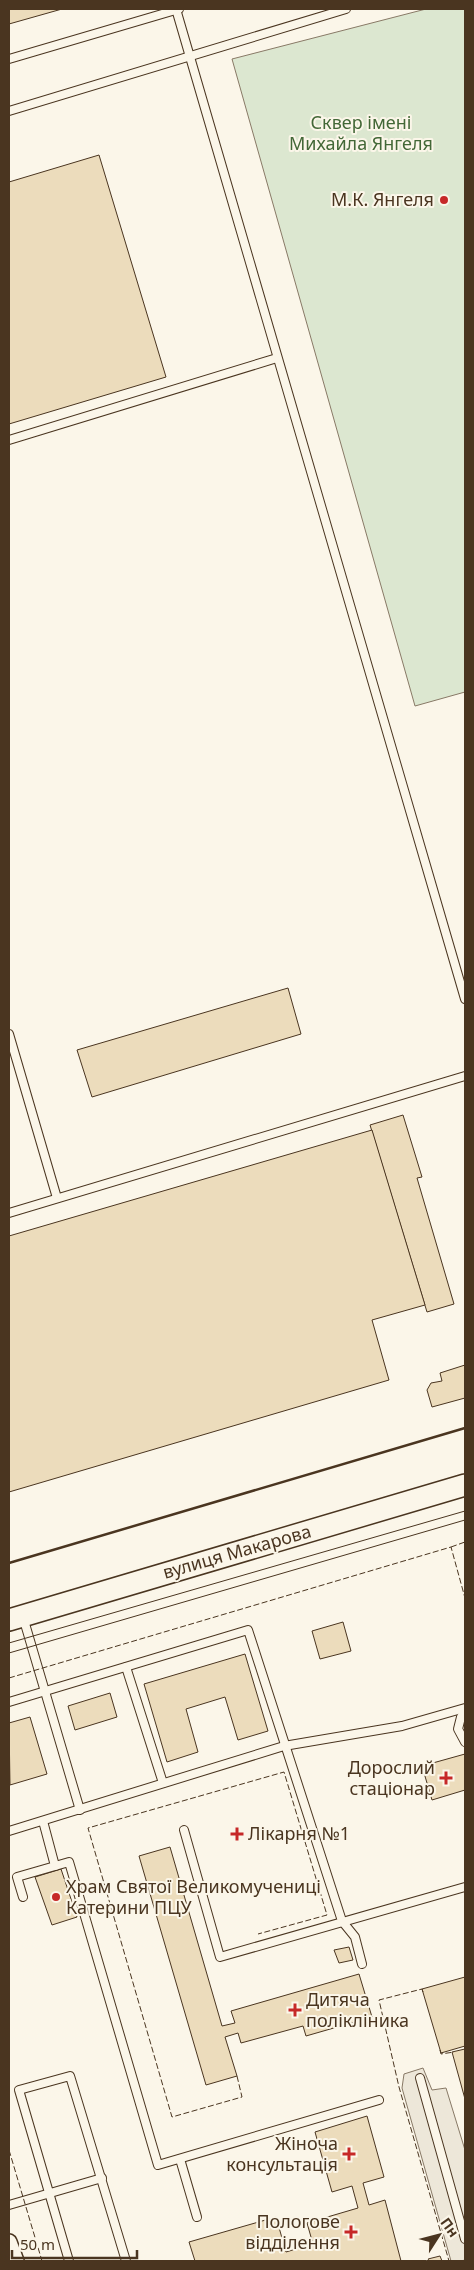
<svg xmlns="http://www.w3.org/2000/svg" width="474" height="2270" font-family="'Noto Sans',sans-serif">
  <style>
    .green { fill: #dce7d0; stroke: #887966 }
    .parking { fill: #ede7d9; stroke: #887966 }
    .building { fill: #ecdcbc; stroke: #4a3520 }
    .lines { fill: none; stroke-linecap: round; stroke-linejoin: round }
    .lane-casing { stroke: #4a3520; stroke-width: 10 }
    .street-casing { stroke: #4a3520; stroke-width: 18 }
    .secondary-casing { stroke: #4a3520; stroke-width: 24 }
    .lane { stroke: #fbf6e9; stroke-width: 8 }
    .street { stroke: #fbf6e9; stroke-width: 15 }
    .secondary { stroke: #fbf6e9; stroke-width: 21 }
    .tram { stroke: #4a3520; stroke-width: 1 }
    .fence { stroke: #4a3520; stroke-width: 1; stroke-dasharray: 6 2.5; stroke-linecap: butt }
    .wall { stroke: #4a3520; stroke-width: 2.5 }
    .poi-dot { fill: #c62828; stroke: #fbf6e9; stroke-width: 2 }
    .labels { text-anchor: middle; stroke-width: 4; stroke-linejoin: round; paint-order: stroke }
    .park-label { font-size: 18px; fill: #436837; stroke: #fbf6e9 }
    .poi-label { font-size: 18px; fill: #4a3520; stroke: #fbf6e9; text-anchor: end }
    .street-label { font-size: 18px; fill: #4a3520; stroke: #fbf6e9 }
  </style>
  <rect width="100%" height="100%" fill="#fbf6e9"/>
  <polygon class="green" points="426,9 465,9 465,692 415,706 232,59"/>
  <polygon class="parking" points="423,2068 432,2090 446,2088 465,2150 465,2260 461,2261 451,2261 402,2088 404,2074"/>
  <g class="building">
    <polygon points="9,9 62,9 9,24"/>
    <polygon points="99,155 166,377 9,424 9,182"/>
    <polygon points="288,988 301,1034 92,1097 77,1050"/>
    <polygon points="403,1115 422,1177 417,1178 454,1304 427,1312 370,1125"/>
    <polygon points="372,1130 425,1305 372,1320 389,1380 9,1492 9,1236"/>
    <polygon points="465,1365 465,1398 432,1407 427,1390 431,1383 442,1381 440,1373"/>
    <polygon points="343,1622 351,1651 320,1659 312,1631"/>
    <polygon points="245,1654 268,1731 238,1740 225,1697 186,1709 198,1752 167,1762 144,1684"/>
    <polygon points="110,1693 117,1717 75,1730 68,1706"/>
    <polygon points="30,1717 47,1774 10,1785 9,1723"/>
    <polygon points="465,1754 465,1790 432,1800 422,1766"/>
    <polygon points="170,1847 222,2026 235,2023 231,2011 359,1974 372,2017 306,2036 303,2026 241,2043 238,2033 225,2037 237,2076 206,2085 139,1856"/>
    <polygon points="61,1869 77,1917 52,1925 35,1877"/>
    <polygon points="349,1947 353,1960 339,1963 334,1950"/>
    <polygon points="465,1977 465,2046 441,2053 422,1989"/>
    <polygon points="465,2049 465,2099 452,2052"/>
    <polygon points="367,2116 384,2177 363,2183 369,2205 385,2200 401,2261 195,2261 189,2242 276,2217 286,2252 313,2244 307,2223 358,2208 352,2186 332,2192 315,2132"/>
    <polygon points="440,2256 442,2261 429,2261 428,2259"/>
  </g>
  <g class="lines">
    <defs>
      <g id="lane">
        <polyline points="176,9 465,999"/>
        <polyline points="9,59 179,9"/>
        <polyline points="9,111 346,9"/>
        <polyline points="9,440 277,358"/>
        <polyline points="9,1034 57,1198"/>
        <polyline points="9,1213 465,1076"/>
        <polyline points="23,1617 80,1810"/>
        <polyline points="126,1667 163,1783"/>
        <polyline points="9,1702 248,1630 342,1921 355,1937 362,1964"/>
        <polyline points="465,1712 461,1717 458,1729 465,1742"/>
        <polyline points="43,1821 55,1866"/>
        <polyline points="184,1830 220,1957 465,1887"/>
        <polyline points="9,1831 284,1746 402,1726 465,1708"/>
        <polyline points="23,1897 17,1877 69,1862 158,2165 379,2100"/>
        <polyline points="420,2078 465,2239"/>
        <polyline points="180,2159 197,2217"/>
        <polyline points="9,2205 102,2178"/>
        <polyline points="69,2261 19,2090 70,2076 126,2261"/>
      </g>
      <polyline id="street" points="9,2242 16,2261"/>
      <polyline id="secondary" points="9,1620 465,1485"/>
    </defs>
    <use href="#lane" class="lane-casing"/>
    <use href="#street" class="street-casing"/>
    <use href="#secondary" class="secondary-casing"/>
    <use href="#lane" class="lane"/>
    <use href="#street" class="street"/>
    <use href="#secondary" class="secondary"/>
    <g class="tram">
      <polyline points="9,1643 465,1511"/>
      <polyline points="9,1653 465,1520"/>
    </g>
    <g class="fence">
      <polyline points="451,1547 465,1542"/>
      <polyline points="9,1678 451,1547 465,1598"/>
      <polyline points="423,1992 422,1989 379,2000 399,2087 449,2261"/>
      <polyline points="440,2050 441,2054 454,2052"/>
      <polyline points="237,2076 242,2097 172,2117 88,1828 284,1772 327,1915 258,1934"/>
      <polyline points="9,2150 42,2261"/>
    </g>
    <polyline class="wall" points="9,1563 465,1428"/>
  </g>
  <g class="poi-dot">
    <circle cx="444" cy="200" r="5"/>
    <path d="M443.5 1770.5h5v5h5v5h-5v5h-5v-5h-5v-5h5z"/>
    <path d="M234.5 1826.5h5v5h5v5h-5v5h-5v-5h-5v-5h5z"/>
    <circle cx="56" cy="1897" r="5"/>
    <path d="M292.5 2002.5h5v5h5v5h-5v5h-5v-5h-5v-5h5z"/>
    <path d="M346.5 2146.5h5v5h5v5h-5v5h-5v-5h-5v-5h5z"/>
    <path d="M348.5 2224.5h5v5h5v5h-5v5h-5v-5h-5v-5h5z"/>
  </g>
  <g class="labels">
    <g class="park-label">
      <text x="361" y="129">Сквер імені<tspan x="361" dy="21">Михайла Янгеля</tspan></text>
    </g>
    <g class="poi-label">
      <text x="434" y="206">М.К. Янгеля</text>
      <text x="435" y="1774">Дорослий<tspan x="435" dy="21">стаціонар</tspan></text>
      <text x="248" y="1840" text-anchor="start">Лікарня №1</text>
      <text x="66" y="1893" text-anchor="start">Храм Святої Великомучениці<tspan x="66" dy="21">Катерини ПЦУ</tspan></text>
      <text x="306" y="2006" text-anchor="start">Дитяча<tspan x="306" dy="21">полікліника</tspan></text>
      <text x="338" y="2150">Жіноча<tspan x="338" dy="21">консультація</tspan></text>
      <text x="340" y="2228">Пологове<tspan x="340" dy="21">відділення</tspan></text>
    </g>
    <g class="street-label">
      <text transform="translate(237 1552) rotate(-16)" y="6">вулиця Макарова</text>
    </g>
  </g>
  <rect width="474" height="2270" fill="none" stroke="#4a3520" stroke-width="20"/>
  <g transform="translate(439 2235) rotate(54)" stroke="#fbf6e9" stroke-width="4" paint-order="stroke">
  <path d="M0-4L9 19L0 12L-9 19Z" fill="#4a3520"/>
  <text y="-8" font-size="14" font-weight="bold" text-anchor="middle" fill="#4a3520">Пн</text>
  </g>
  <path d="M12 2250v8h125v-8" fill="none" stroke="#4a3520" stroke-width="2.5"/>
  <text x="20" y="2250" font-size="15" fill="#4a3520" stroke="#fbf6e9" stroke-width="4" paint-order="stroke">50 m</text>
</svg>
